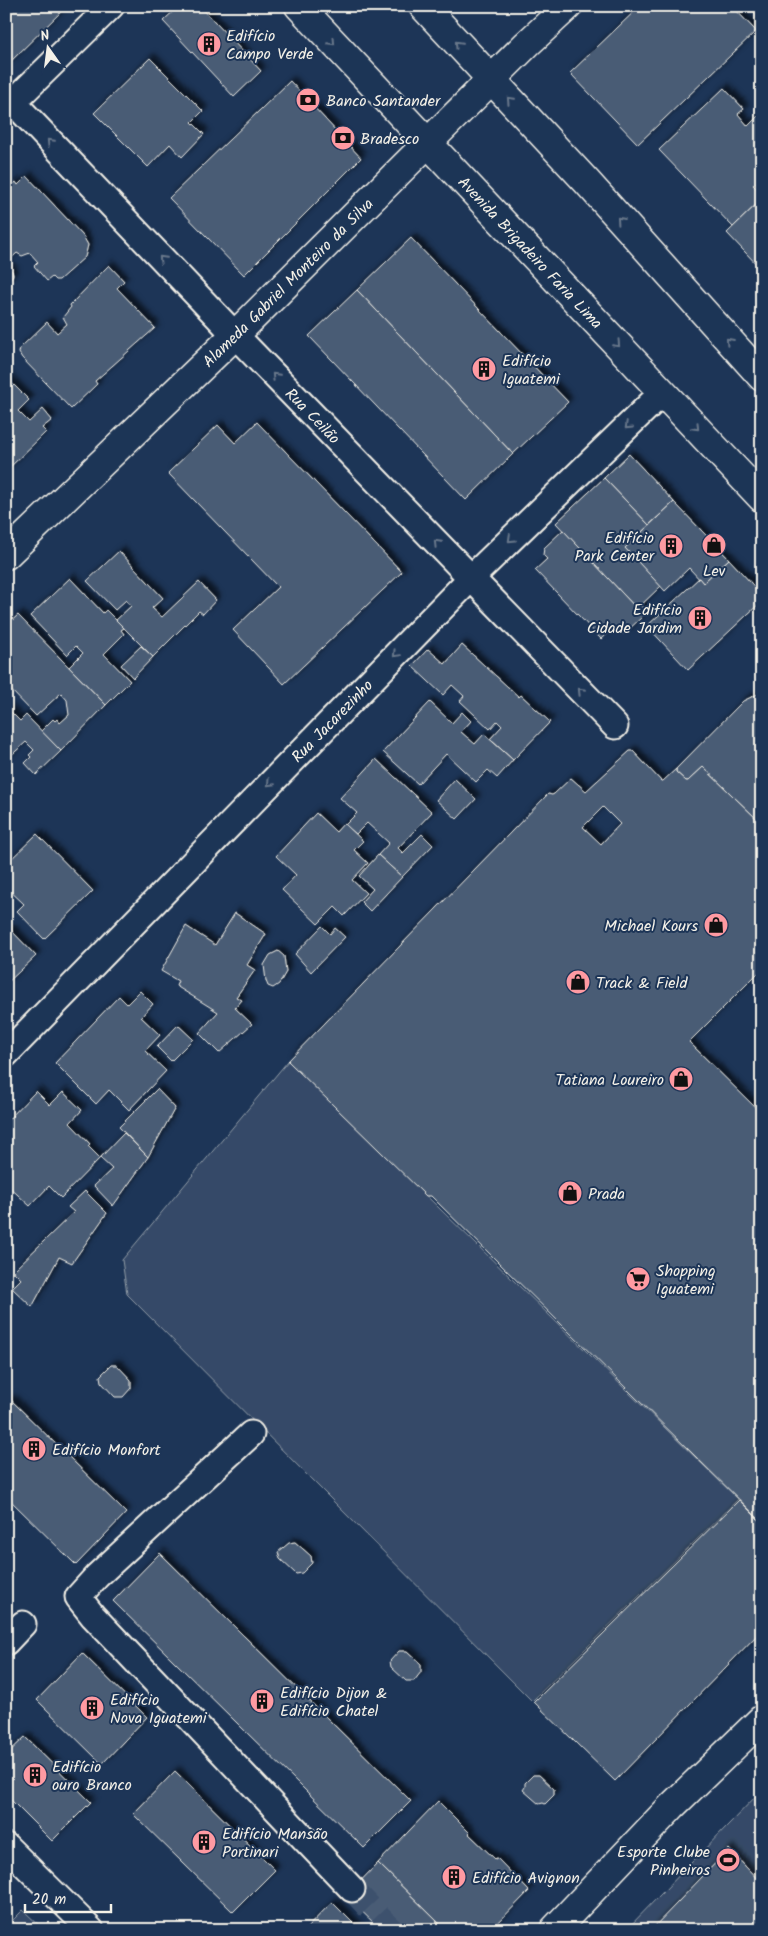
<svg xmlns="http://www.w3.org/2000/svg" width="768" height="1936" font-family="Kalam,sans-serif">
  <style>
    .green { fill: #354a67; stroke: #949ea8 }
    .building { fill: #485b74; stroke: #f4f1e8; fill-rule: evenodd; filter: url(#shadow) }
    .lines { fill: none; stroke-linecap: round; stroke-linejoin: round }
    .street-tunnel { stroke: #3d516d; stroke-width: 25; stroke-dasharray: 25 12; stroke-linecap: butt }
    .street-casing { stroke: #f4f1e8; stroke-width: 29 }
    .secondary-casing { stroke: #f4f1e8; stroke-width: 31 }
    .highway-casing { stroke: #f4f1e8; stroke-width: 31 }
    .street { stroke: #1d3557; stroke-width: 25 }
    .secondary { stroke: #1d3557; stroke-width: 28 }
    .highway { stroke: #1d3557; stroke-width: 28 }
    .oneway { stroke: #68778a }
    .labels { text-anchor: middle; stroke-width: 4; stroke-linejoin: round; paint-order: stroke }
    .poi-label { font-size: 16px; fill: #f4f1e8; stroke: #1d3557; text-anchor: start }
    .street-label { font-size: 16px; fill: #f4f1e8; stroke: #1d3557 }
  </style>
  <defs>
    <filter id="shadow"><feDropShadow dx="4.5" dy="-4.5" stdDeviation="2.5" flood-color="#0009"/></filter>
  </defs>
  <rect width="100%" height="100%" fill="#1d3557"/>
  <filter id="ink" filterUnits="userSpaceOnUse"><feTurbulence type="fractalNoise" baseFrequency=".02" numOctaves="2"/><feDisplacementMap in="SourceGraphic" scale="10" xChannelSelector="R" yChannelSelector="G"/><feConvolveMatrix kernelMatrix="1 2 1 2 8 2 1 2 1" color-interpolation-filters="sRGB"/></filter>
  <g filter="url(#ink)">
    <g class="green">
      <polygon points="288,1061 738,1499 532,1701 127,1294 122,1260"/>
      <polygon points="762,1790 762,1930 626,1930"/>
      <polygon points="23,1910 44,1930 6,1930 6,1927"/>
    </g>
    <g class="building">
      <polygon points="6,6 67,6 6,66"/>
      <polygon points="179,6 200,6 261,71 234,97 163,21"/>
      <polygon points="640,6 732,6 756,31 638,144 570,73"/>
      <polygon points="150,58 203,111 192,122 204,134 182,157 170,144 148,167 94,113"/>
      <polygon points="290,81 361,158 244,275 169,198"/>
      <polygon points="724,88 744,109 738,114 748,126 758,116 762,120 762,177 753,185 762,194 762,199 733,227 659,150"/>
      <polygon points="27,176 83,236 88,245 85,257 59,280 55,280 52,277 47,281 34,266 38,262 30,253 22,256 17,253 6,263 6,191 16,182 18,185"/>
      <polygon points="762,199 762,270 727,233"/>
      <polygon points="411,238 568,402 513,454 357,290"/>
      <polygon points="6,265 12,271 13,275 6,284"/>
      <polygon points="109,265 124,281 117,288 155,328 95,381 97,384 71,409 22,358 19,353 20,348 47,322 57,333 67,324 63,317 71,307 70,305"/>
      <polygon points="357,290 513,454 466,500 309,336"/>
      <polygon points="6,377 29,400 18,411 29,422 43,409 52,420 42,428 46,432 6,471"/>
      <polygon points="257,422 402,572 284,684 233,630 278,587 168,473 218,425 235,443"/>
      <polygon points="629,454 674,502 649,525 604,478"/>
      <polygon points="604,478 649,525 625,548 661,586 637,609 556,523"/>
      <polygon points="674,502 729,559 703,583 689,568 665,591 625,548"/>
      <polygon points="563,530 637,609 641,605 643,608 643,616 624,634 618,632 614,627 601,639 535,570 547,559 543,555 544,548"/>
      <polygon points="119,551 163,598 152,608 162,617 199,582 216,600 203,614 199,611 153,657 116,620 131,606 126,600 115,610 87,581"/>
      <polygon points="729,559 762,595 762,601 688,670 647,626 699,578 703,583"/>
      <polygon points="70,578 103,613 106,610 124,628 121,630 124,634 104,654 130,681 106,705 69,667 83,653 76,646 67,655 30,616"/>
      <polygon points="18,615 106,705 61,751 41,731 53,719 55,721 57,719 60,723 69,715 67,700 61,693 36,716 6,685 6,626"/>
      <polygon points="462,645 519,697 521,695 550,722 513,760 490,739 502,726 497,721 490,729 460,701 464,696 452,685 443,695 412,666 428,649 445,664"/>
      <polygon points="141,646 153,657 133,678 121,665"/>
      <polygon points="762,692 762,824 703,767 688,781 686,781 676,772 676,769 743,701"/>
      <polygon points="430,702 452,723 462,712 471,721 461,732 475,744 484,734 513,760 497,778 488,770 476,782 446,754 418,784 383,752"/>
      <polygon points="6,707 20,721 26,715 61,751 36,775 25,763 31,757 29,755 34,750 26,742 6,760"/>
      <path d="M 630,751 L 633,751 L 661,781 L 663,781 L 676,769 L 676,772 L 686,781 L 688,781 L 703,767 L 762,824 L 762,969 L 689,1042 L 762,1114 L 762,1522 L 431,1196 L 426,1196 L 288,1061 L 548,794 L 552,795 L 554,794 L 571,778 L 586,791 ZM 603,807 L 620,824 L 601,844 L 583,827 Z"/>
      <polygon points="376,759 432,812 398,848 403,853 422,834 433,845 402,877 378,855 389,843 367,823 356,834 345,825 357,813 340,798"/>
      <polygon points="455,779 476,799 457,819 436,800"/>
      <polygon points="316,813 336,832 344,823 363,841 354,850 368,863 352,880 366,893 344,916 335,907 318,924 282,890 296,875 276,856"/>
      <polygon points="37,834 93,891 44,939 17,911 24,904 6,887 6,864"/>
      <polygon points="378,855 402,877 370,911 361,902 373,889 359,876"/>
      <polygon points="235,913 266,934 247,965 255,970 236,997 242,1000 235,1008 252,1024 219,1053 199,1033 218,1012 176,986 178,981 161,971 186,926 215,945"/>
      <polygon points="322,926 330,934 335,928 345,937 311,972 295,954"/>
      <polygon points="9,928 36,956 6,984 6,930"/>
      <polygon points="278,951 284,956 286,972 279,984 273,988 268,986 266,981 264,965 270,955"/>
      <polygon points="140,991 153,1004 141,1017 160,1035 145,1051 166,1071 129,1110 109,1090 96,1104 55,1063 119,996 127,1004"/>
      <polygon points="178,1025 193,1039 171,1061 157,1047"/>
      <polygon points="157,1089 175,1108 148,1157 119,1127"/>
      <polygon points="36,1091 50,1105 63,1092 82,1110 70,1123 90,1144 88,1146 100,1158 61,1198 49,1186 30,1206 6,1184 6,1122"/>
      <polygon points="124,1133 148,1157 113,1206 94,1186 112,1169 100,1158"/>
      <polygon points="85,1191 107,1213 72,1263 59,1257 32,1307 12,1288 21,1279 13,1271 74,1212 68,1207"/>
      <polygon points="111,1365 117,1365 131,1380 131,1388 123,1397 115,1397 101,1382 100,1376"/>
      <polygon points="10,1399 126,1513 76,1565 6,1496 6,1402"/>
      <polygon points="739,1500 762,1523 762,1630 615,1781 534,1702"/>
      <polygon points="295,1542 311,1556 312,1563 302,1573 296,1574 280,1559 278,1552 289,1543"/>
      <polygon points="160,1553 411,1801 364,1848 113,1601"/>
      <polygon points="399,1651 407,1651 421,1664 421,1672 414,1681 406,1681 391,1667 390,1661"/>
      <polygon points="82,1653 147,1717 102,1764 37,1700"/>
      <polygon points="25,1737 91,1802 52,1841 6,1795 6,1755"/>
      <polygon points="175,1771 275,1870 233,1912 133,1814"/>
      <polygon points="533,1775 539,1775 554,1789 554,1795 545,1804 543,1803 539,1804 523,1790 525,1787 525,1783"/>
      <polygon points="438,1801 470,1833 469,1834 495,1859 497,1858 529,1891 491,1930 446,1930 378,1863"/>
      <polygon points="729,1849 762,1884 762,1930 651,1930"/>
      <polygon points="378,1863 445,1929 445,1930 381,1930 346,1896"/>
      <polygon points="332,1902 360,1930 305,1930"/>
    </g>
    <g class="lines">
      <polyline class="street-tunnel" points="352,1889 391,1930"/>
      <defs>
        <g id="street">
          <path id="s1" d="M 13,102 L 235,335 L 615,726"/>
          <polyline points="6,109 111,6"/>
          <path id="s2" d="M 6,1054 L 471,578 L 663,392"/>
          <polyline points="251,1434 97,1576 78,1597 93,1616 352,1889"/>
          <polyline points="6,1642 23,1624"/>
          <polyline points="6,1846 91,1930"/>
        </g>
        <g id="secondary">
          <path id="s3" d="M 6,555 L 235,335 L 527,44 L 568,6"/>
          <polyline points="554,1930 672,1806 762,1719"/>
        </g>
        <g id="highway">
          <path id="s4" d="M 299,6 L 762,498"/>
          <polyline points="423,6 587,182 762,377"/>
        </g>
      </defs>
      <use href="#street" class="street-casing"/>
      <use href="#secondary" class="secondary-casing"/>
      <use href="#highway" class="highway-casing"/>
      <use href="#street" class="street"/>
      <use href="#secondary" class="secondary"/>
      <use href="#highway" class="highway"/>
    </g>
    <defs><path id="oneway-chevron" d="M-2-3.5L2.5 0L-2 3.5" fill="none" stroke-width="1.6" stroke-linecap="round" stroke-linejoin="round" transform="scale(1.25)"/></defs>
    <g class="oneway">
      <use href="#oneway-chevron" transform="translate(332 42) rotate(47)"/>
      <use href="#oneway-chevron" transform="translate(458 44) rotate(-133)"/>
      <use href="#oneway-chevron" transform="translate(510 100) rotate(-133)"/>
      <use href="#oneway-chevron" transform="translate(50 142) rotate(-134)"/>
      <use href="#oneway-chevron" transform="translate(620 220) rotate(-132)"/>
      <use href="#oneway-chevron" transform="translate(162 259) rotate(-134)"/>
      <use href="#oneway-chevron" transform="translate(729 341) rotate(-132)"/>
      <use href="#oneway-chevron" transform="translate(617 344) rotate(47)"/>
      <use href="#oneway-chevron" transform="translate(275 376) rotate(-134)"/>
      <use href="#oneway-chevron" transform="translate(628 426) rotate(136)"/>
      <use href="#oneway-chevron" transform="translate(696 427) rotate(47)"/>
      <use href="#oneway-chevron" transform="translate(511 539) rotate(136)"/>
      <use href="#oneway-chevron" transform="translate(437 543) rotate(-134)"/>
      <use href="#oneway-chevron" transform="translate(396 654) rotate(134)"/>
      <use href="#oneway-chevron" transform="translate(581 691) rotate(-134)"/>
      <use href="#oneway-chevron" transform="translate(270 783) rotate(134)"/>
    </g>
  </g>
  <defs>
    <symbol id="building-disc" viewBox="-11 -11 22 22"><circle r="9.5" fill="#ff9aa2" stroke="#1d3557"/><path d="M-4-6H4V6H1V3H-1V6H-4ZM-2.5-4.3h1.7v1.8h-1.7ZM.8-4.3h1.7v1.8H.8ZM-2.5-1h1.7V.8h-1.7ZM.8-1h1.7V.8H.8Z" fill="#111"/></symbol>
    <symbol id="bank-disc" viewBox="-11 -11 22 22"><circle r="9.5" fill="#ff9aa2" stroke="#1d3557"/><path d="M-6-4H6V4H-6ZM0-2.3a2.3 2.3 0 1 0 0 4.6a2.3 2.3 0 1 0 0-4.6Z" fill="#111"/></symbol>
    <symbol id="shop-disc" viewBox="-11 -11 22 22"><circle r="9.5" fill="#ff9aa2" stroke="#1d3557"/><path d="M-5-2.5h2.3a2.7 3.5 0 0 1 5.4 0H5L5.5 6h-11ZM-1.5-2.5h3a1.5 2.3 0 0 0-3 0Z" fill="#111"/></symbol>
    <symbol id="supermarket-disc" viewBox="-11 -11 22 22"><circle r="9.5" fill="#ff9aa2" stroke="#1d3557"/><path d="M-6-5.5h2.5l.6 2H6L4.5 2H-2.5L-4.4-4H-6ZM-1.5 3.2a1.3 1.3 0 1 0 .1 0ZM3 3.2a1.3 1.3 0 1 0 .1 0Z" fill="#111"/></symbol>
    <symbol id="stadium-disc" viewBox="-11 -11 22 22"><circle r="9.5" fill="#ff9aa2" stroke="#1d3557"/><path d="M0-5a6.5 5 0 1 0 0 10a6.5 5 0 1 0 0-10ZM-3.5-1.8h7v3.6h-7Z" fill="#111"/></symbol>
  </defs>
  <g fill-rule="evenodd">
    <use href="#building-disc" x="195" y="30" width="28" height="28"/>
    <use href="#bank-disc" x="294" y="86" width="28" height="28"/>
    <use href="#bank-disc" x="329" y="124" width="28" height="28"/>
    <use href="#building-disc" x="470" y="355" width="28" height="28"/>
    <use href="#shop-disc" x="700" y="531" width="28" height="28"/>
    <use href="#building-disc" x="657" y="532" width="28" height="28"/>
    <use href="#building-disc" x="686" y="604" width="28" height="28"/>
    <use href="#shop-disc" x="702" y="911" width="28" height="28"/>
    <use href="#shop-disc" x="564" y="968" width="28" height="28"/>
    <use href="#shop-disc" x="667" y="1065" width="28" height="28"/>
    <use href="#shop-disc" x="556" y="1179" width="28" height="28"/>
    <use href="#supermarket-disc" x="624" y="1265" width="28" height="28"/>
    <use href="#building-disc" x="20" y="1435" width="28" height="28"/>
    <use href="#building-disc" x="248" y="1687" width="28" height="28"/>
    <use href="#building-disc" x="78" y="1694" width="28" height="28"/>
    <use href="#building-disc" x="21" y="1761" width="28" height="28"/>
    <use href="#building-disc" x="190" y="1828" width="28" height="28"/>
    <use href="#stadium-disc" x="714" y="1846" width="28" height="28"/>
    <use href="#building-disc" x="440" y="1863" width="28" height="28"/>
  </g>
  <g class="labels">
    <g class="poi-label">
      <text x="226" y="41">Edifício<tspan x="226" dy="18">Campo Verde</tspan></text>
      <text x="326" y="106">Banco Santander</text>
      <text x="360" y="144">Bradesco</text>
      <text x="502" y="366">Edifício<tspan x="502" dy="18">Iguatemi</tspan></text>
      <text x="654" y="543" text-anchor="end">Edifício<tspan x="654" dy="18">Park Center</tspan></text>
      <text x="714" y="576" text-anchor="middle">Lev</text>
      <text x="682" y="615" text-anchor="end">Edifício<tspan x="682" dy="18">Cidade Jardim</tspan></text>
      <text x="698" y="931" text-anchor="end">Michael Kours</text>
      <text x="596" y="988">Track &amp; Field</text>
      <text x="664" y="1085" text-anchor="end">Tatiana Loureiro</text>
      <text x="588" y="1199">Prada</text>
      <text x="656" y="1276">Shopping<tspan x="656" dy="18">Iguatemi</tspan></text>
      <text x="52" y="1455">Edifício Monfort</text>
      <text x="280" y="1698">Edifício Dijon &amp;<tspan x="280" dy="18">Edifício Chatel</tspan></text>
      <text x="110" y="1705">Edifício<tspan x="110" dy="18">Nova Iguatemi</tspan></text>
      <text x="52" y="1772">Edifício<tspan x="52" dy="18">ouro Branco</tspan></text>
      <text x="222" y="1839">Edifício Mansão<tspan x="222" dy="18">Portinari</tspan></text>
      <text x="710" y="1857" text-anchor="end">Esporte Clube<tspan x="710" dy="18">Pinheiros</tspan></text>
      <text x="472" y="1883">Edifício Avignon</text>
    </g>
    <g class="street-label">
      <text dy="6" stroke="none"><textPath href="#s4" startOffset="338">Avenida Brigadeiro Faria Lima</textPath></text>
      <text dy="6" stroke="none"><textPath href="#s3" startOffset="392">Alameda Gabriel Monteiro da Silva</textPath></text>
      <text dy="6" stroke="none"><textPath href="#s1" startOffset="434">Rua Ceilão</textPath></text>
      <text dy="6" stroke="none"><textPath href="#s2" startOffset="466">Rua Jacarezinho</textPath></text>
    </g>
  </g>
  <rect width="768" height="1936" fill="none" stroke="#1d3557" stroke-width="25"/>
  <rect x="12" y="12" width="743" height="1911" fill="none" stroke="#f4f1e8" stroke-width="2" filter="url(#ink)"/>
  <g transform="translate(48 48) rotate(346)" stroke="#1d3557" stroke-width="4" paint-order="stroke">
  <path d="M0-4L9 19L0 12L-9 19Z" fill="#f4f1e8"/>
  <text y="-8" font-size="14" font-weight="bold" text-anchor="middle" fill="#f4f1e8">N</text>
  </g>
  <path d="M25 1904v8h86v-8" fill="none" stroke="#f4f1e8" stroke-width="2.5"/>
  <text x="32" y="1904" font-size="15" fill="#f4f1e8" stroke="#1d3557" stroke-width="4" paint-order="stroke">20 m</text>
</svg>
